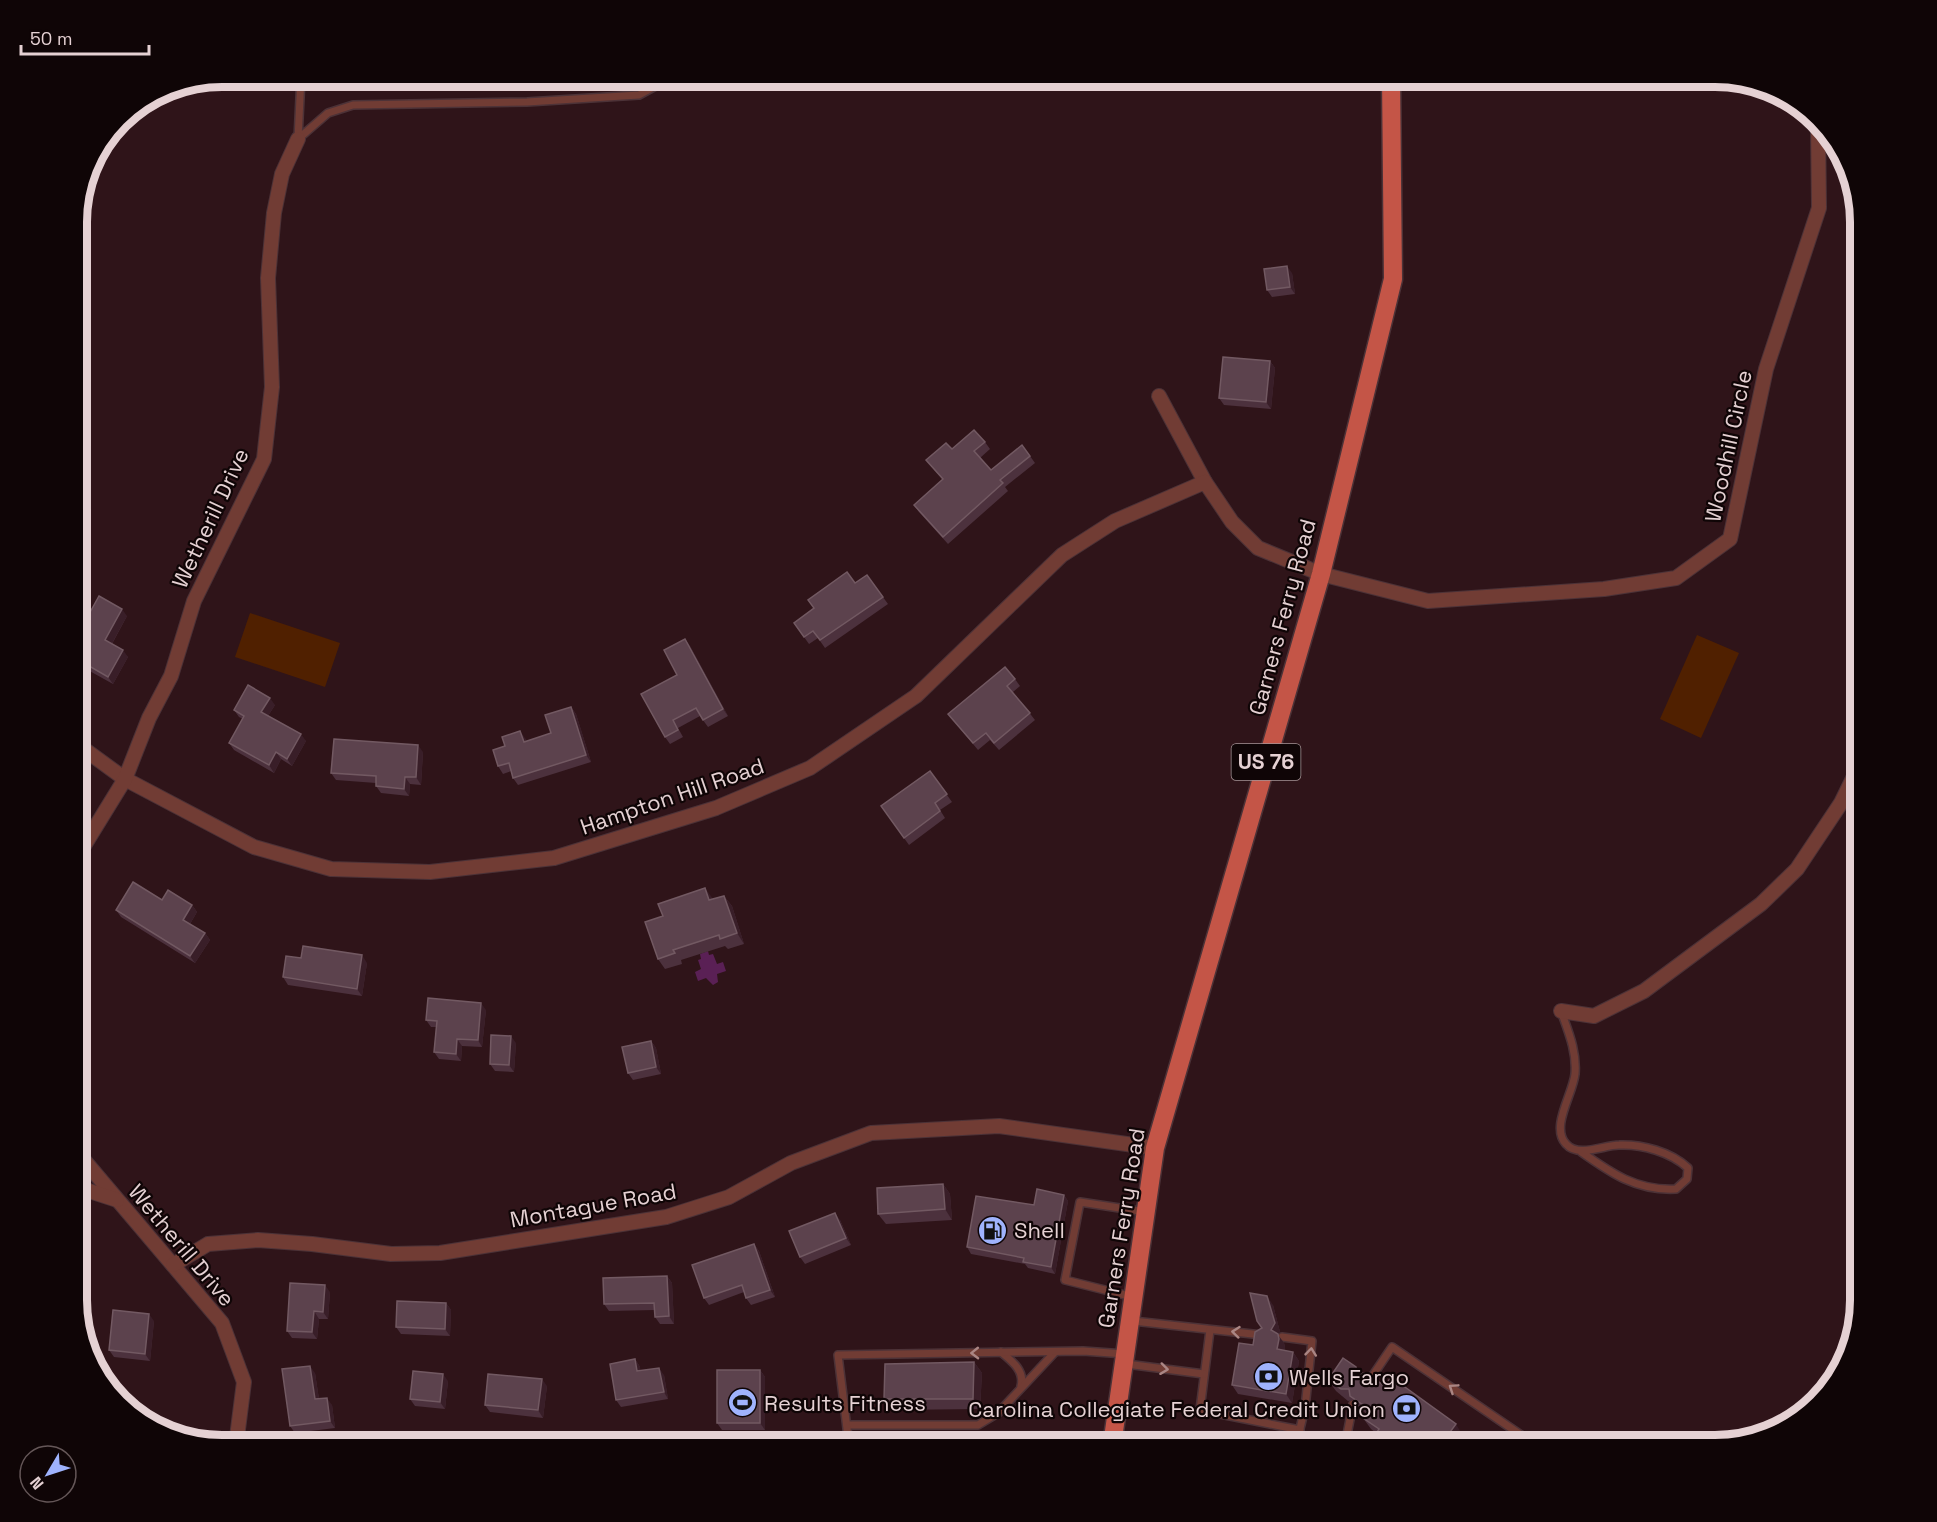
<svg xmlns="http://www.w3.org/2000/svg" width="1937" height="1522" font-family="'Space Grotesk',sans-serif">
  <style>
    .green { fill: #502000 }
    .water { fill: #5a2055 }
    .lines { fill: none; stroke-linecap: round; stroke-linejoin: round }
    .service-casing { stroke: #4c3237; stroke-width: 10 }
    .minor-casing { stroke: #4c3237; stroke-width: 16 }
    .primary-casing { stroke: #4c3237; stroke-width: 21 }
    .service { stroke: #713c34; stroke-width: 7 }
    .minor { stroke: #713c34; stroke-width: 14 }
    .primary { stroke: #c45547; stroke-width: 18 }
    .wall { fill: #4c313d }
    .shaded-wall { fill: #391e28 }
    .building { fill: #5c424d; stroke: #725962; stroke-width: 1.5 }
    .oneway { stroke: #ab8684 }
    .labels { text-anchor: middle; stroke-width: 4.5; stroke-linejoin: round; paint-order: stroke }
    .shield { fill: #0f0506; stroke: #a59496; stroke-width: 1.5 }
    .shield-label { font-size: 21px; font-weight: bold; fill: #e5d1d3 }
    .street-label { font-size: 22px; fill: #e5d1d3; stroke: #0f0506 }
    .poi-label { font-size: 22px; fill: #e5d1d3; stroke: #0f0506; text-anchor: start }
    .rim { fill: none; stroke: #e5d1d3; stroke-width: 8 }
  </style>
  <rect width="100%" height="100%" fill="#2f1419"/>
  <g class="green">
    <polygon points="250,613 340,643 325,687 235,657"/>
    <polygon points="1697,635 1739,653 1701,738 1660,719"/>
  </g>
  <polygon class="water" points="708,951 709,955 713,954 717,964 723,962 726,971 717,974 718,982 713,985 706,978 698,981 695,972 701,969 698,960 701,959 700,954"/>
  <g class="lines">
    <defs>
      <g id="service">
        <polyline points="301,77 298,139 328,113 353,105 527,102 639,95 672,77"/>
        <path d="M 1561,1011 C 1568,1031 1577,1051 1575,1074 C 1573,1094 1550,1127 1566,1144 C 1578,1158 1604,1145 1619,1145 C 1642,1144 1671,1152 1688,1168 L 1687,1179 L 1676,1189 C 1636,1191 1611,1173 1580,1151"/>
        <polyline points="1133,1297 1065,1280 1080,1202 1146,1212"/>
        <polyline points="1133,1321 1262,1335"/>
        <polyline points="1210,1330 1200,1410 1300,1430"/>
        <polyline points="1282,1337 1312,1341 1305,1408 1296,1445"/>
        <path d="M 1001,1352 C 1012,1361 1025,1371 1021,1386"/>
        <polyline points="1126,1364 1204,1374"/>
        <polyline points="1369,1381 1392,1347 1524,1437 1518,1445"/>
        <polyline points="847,1425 978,1425 998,1413 1055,1352"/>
        <polyline points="849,1445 838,1355 1083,1351 1125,1354"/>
        <polyline points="1345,1445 1353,1404"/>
      </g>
      <g id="minor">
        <polyline points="1159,396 1205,482"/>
        <polyline points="77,744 125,779 254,847 331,869 430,872 554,858 716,808 810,768 916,696 1062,555 1115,521 1205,482 1232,522 1258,548 1321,574 1428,601 1604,589 1676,578 1730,539 1766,369 1819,208 1818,124"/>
        <polyline points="77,857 125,779 149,718 171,676 194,601 264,459 272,387 268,278 274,213 282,174 298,139"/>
        <polyline points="1561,1011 1594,1016 1644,991 1761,904 1797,869 1841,803 1860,764"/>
        <polyline points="77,1152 222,1323 244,1382 236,1445"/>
        <polyline points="77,1187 117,1200"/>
        <polyline points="173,1265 208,1244 258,1240 312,1244 391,1254 440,1253 666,1217 729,1197 791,1163 871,1133 999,1126 1155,1148"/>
      </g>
      <polyline id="primary" points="1112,1445 1155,1148 1321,574 1393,279 1391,77"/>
    </defs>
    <use href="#service" class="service-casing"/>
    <use href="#minor" class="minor-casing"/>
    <use href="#primary" class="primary-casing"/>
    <use href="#service" class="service"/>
    <use href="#minor" class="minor"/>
    <use href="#primary" class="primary"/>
  </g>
  <g class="wall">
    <polygon points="1292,273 1295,294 1272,297 1267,290"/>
    <polygon points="1270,361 1275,368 1271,409 1224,405 1219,398"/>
    <polygon points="985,442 990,449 980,458 991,470 1030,456 1035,463 1005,487 1008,491 948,544 919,512 914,505 943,480 926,460 952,449"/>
    <polygon points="867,575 888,604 825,648 818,638 809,644 794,623"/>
    <polygon points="127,616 112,644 128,657 113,684 77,664 77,633 78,634"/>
    <polygon points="685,639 690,646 728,716 708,727 700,716 678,728 683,737 670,744 665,737"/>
    <polygon points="1015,679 1020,686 1013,692 1035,720 999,750 990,740 978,750 948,714"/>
    <polygon points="275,705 268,716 306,741 292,766 281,759 274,773 234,750 229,743 243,719 239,717 234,710"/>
    <polygon points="571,707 576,714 591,762 518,785 513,778 511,771 503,774 498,766 525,738 526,741 551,733"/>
    <polygon points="423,752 421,785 410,784 409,796 381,793 376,786 376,783 336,780 331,773"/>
    <polygon points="930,771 952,802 940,810 945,818 909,845 881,806"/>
    <polygon points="724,896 732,906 744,944 728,949 725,946 681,960 682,964 665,969 658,959 713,899"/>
    <polygon points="162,900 192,905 197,912 190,924 205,933 210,940 195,963 121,917 116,910"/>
    <polygon points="301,958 367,963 362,996 288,985 283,977"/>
    <polygon points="486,1010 482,1047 462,1046 461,1061 439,1059 434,1052 436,1027 431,1027 426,1020"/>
    <polygon points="651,1041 656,1048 661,1074 633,1080 628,1073"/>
    <polygon points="516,1043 514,1072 495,1071 490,1064"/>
    <polygon points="943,1184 950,1194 952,1220 886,1224 878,1214"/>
    <polygon points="1064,1195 1068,1201 1055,1274 1028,1268 1025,1264 971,1254 967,1247 1034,1205"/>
    <polygon points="840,1220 851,1245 805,1264 800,1257"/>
    <polygon points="754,1244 759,1251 775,1297 751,1305 746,1298 744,1292 709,1305 704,1298"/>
    <polygon points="667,1276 672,1283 674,1324 660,1324 655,1317 655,1310 609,1311 604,1304"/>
    <polygon points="330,1292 328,1319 319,1319 317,1339 292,1338 287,1331"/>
    <polygon points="446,1303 451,1310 450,1336 401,1334 396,1327"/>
    <polygon points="1273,1305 1280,1332 1278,1335 1284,1343 1285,1347 1284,1351 1293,1352 1299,1361 1292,1403 1238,1394 1232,1385 1253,1345"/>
    <polygon points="154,1321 150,1361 114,1357 109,1350"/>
    <polygon points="635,1359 640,1367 640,1371 664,1375 668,1399 621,1407 616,1400"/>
    <polygon points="974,1362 982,1373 980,1409 892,1410 884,1399"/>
    <polygon points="1356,1367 1361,1373 1385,1386 1463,1436 1456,1446 1384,1446 1376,1434 1376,1433 1371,1429 1363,1418 1366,1413 1358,1408 1353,1400 1348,1401 1336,1391 1328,1380"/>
    <polygon points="760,1370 765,1377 765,1430 722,1430 717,1423"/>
    <polygon points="315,1373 319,1399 332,1405 335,1428 295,1433 290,1426"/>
    <polygon points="448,1381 445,1409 415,1406 410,1399"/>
    <polygon points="547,1386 543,1418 490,1412 485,1405"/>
  </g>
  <g class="shaded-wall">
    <polygon points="1287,266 1292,273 1295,294 1290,287"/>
    <polygon points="1270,361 1275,368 1271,409 1266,402"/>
    <polygon points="122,609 127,616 110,647 105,640"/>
    <polygon points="685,639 690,646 728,716 723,709"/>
    <polygon points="123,650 128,657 113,684 108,677"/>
    <polygon points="270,698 275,705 266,719 261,712"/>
    <polygon points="571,707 576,714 591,762 586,755"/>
    <polygon points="520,731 525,738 529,749 524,742"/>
    <polygon points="301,734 306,741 292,766 287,759"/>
    <polygon points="418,745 423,752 421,785 416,777"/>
    <polygon points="276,752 281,759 274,773 269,765"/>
    <polygon points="405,777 410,784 409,796 404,789"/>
    <polygon points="705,888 713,899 709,900"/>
    <polygon points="724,896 732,906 744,944 737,933"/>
    <polygon points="192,905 197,912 188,927 183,920"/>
    <polygon points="205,933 210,940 195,963 190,956"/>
    <polygon points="362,955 367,963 362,996 357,989"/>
    <polygon points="481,1003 486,1010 482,1047 478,1040"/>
    <polygon points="511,1036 516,1043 514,1072 509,1065"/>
    <polygon points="457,1039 462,1046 461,1061 456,1054"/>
    <polygon points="651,1041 656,1048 661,1074 656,1067"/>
    <polygon points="943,1184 950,1194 952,1220 945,1209"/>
    <polygon points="1064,1195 1068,1201 1055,1274 1051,1267"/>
    <polygon points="835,1213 840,1220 851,1245 846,1238"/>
    <polygon points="754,1244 759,1251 775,1297 770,1290"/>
    <polygon points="667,1276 672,1283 674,1324 669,1316"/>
    <polygon points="325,1285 330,1292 328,1319 323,1312"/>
    <polygon points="1267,1296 1273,1305 1280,1332 1278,1335 1284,1343 1285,1347 1283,1358 1277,1349 1271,1330"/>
    <polygon points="446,1303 451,1310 450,1336 445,1329"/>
    <polygon points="314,1311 319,1319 317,1339 312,1332"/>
    <polygon points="149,1314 154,1321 150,1361 145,1354"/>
    <polygon points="1293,1352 1299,1361 1292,1403 1286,1394"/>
    <polygon points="635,1359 640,1367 642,1379 637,1371"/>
    <polygon points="974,1362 982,1373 980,1409 973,1399"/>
    <polygon points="310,1366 315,1373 320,1406 315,1399"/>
    <polygon points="659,1368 664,1375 668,1399 664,1392"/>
    <polygon points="760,1370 765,1377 765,1430 760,1423"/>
    <polygon points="443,1374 448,1381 445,1409 440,1402"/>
    <polygon points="542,1379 547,1386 543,1418 538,1410"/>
    <polygon points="327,1398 332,1405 335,1428 330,1421"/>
    <polygon points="1456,1424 1463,1436 1456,1446 1440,1446"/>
  </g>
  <g class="building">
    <polygon points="1287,266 1290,287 1267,290 1264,269"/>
    <polygon points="1223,357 1270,361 1266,402 1219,398"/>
    <polygon points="974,430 985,442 974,451 991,470 1022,445 1030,456 1000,480 1003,483 943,537 914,505 943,479 926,460 946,443 952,449"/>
    <polygon points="847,572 855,583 867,575 883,597 820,640 813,631 804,637 794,623 814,608 808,600"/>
    <polygon points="99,596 122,609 105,640 123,650 108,677 77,659 77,633 78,634"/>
    <polygon points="685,639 723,709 703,720 696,708 673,720 678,730 665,737 641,694 677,675 664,650"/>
    <polygon points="1005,667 1015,679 1007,686 1030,713 994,743 986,733 973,743 948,714"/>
    <polygon points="248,685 270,698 261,712 301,734 287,759 276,752 269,765 229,743 244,716 234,710"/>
    <polygon points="571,707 586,755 513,778 509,763 498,766 493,750 505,746 502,737 520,731 524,742 551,733 545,715"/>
    <polygon points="334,739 418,745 416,777 405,777 404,789 376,786 376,776 331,773"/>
    <polygon points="930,771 947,794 935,803 940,811 904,838 881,806"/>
    <polygon points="133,882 162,900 168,890 192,905 183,920 205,933 190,956 116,910"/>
    <polygon points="705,888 709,900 724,896 737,933 720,939 719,935 673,950 675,953 658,959 645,922 663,916 658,904"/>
    <polygon points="303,946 362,955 357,989 283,977 286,956 301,958"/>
    <polygon points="428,998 481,1003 478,1040 457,1039 456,1054 434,1052 437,1021 426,1020"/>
    <polygon points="491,1035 511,1036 509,1065 490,1064"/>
    <polygon points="651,1041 656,1067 628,1073 622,1047"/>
    <polygon points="943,1184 945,1209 878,1214 877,1188"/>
    <polygon points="1037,1189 1064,1195 1051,1267 1023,1262 1024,1258 967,1247 976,1196 1034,1205"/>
    <polygon points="835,1213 846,1238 800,1257 789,1231"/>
    <polygon points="754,1244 770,1290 746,1298 742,1285 704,1298 692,1265"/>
    <polygon points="667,1276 669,1316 655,1317 654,1303 604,1304 603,1278"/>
    <polygon points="290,1283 325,1285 323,1312 314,1311 312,1332 287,1331"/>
    <polygon points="1250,1293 1267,1296 1275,1323 1271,1330 1278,1334 1279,1339 1277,1349 1293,1352 1286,1394 1232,1385 1239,1343 1253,1345 1255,1332 1262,1328 1257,1321"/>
    <polygon points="397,1301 446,1303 445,1329 396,1327"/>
    <polygon points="113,1310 149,1314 145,1354 109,1350"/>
    <polygon points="1343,1358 1356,1367 1357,1374 1365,1373 1385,1386 1391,1377 1456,1424 1440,1446 1392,1446 1376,1434 1379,1429 1363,1418 1369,1409 1350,1396 1349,1389 1341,1389 1328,1380"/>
    <polygon points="635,1359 637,1371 659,1368 664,1392 616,1400 610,1364"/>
    <polygon points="974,1362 973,1399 884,1399 885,1364"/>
    <polygon points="310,1366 315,1399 327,1398 330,1421 290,1426 282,1369"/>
    <rect x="717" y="1370" width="43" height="53"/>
    <polygon points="413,1371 443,1374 440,1402 410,1399"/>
    <polygon points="488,1374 542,1379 538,1410 485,1405"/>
  </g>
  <defs><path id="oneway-chevron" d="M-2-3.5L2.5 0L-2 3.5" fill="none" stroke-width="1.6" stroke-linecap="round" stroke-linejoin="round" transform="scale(1.5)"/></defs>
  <g class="oneway">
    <use href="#oneway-chevron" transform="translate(1236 1332) rotate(-174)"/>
    <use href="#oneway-chevron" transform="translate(1311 1352) rotate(-84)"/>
    <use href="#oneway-chevron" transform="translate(975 1353) rotate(179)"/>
    <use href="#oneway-chevron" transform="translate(1164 1369) rotate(7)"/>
    <use href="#oneway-chevron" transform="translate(1453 1388) rotate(-146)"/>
  </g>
  <defs>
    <symbol id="fuel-disc" viewBox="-11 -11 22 22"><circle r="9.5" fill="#9fb3fd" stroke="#0f0506"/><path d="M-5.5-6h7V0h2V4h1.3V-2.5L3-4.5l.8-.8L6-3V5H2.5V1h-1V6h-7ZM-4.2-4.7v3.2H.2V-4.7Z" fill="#111"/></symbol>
    <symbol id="bank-disc" viewBox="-11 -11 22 22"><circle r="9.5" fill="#9fb3fd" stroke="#0f0506"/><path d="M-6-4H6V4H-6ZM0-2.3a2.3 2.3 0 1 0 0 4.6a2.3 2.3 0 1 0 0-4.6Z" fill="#111"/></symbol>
    <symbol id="stadium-disc" viewBox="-11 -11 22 22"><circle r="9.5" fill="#9fb3fd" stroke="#0f0506"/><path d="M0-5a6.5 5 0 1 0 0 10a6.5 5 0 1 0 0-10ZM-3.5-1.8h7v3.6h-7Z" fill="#111"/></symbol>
  </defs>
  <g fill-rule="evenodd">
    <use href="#fuel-disc" x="976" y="1214" width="33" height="33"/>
    <use href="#bank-disc" x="1252" y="1360" width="33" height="33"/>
    <use href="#stadium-disc" x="726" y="1386" width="33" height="33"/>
    <use href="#bank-disc" x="1390" y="1392" width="33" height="33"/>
  </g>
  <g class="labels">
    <rect class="shield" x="1231.5" y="744" width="69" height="36" rx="4.5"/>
    <g class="shield-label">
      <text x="1266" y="769">US 76</text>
    </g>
    <g class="street-label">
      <text transform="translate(1728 446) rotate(-78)" y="8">Woodhill Circle</text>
      <text transform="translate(210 518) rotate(-65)" y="8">Wetherill Drive</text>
      <text transform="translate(1282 617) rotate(-75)" y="8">Garners Ferry Road</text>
      <text transform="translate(672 796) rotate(-19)" y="8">Hampton Hill Road</text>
      <text transform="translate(593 1205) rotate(-10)" y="8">Montague Road</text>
      <text transform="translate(1121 1228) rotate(-81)" y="8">Garners Ferry Road</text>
      <text transform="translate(182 1245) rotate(50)" y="8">Wetherill Drive</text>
    </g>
    <g class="poi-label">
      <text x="1014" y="1238">Shell</text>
      <text x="1289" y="1385">Wells Fargo</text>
      <text x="764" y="1411">Results Fitness</text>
      <text x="1385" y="1417" text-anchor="end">Carolina Collegiate Federal Credit Union</text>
    </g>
  </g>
  <path d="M0 0H1937V1522H0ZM222 87H1715A135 135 0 0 1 1850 222V1300A135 135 0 0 1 1715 1435H222A135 135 0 0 1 87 1300V222A135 135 0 0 1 222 87Z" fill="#0f0506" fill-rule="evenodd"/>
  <path class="rim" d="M222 87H1715A135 135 0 0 1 1850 222V1300A135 135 0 0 1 1715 1435H222A135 135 0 0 1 87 1300V222A135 135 0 0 1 222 87Z"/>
  <g transform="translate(48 1474) rotate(231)"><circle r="28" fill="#0f0506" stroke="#655758" stroke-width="1.5"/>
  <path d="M0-4.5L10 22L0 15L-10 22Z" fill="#9fb3fd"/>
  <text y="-9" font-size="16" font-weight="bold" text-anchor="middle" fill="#e5d1d3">N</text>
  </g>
  <path d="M21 45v9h128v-9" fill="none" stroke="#e5d1d3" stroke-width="3"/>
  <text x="30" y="45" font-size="18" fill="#e5d1d3" stroke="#0f0506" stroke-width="4.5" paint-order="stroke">50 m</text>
</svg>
